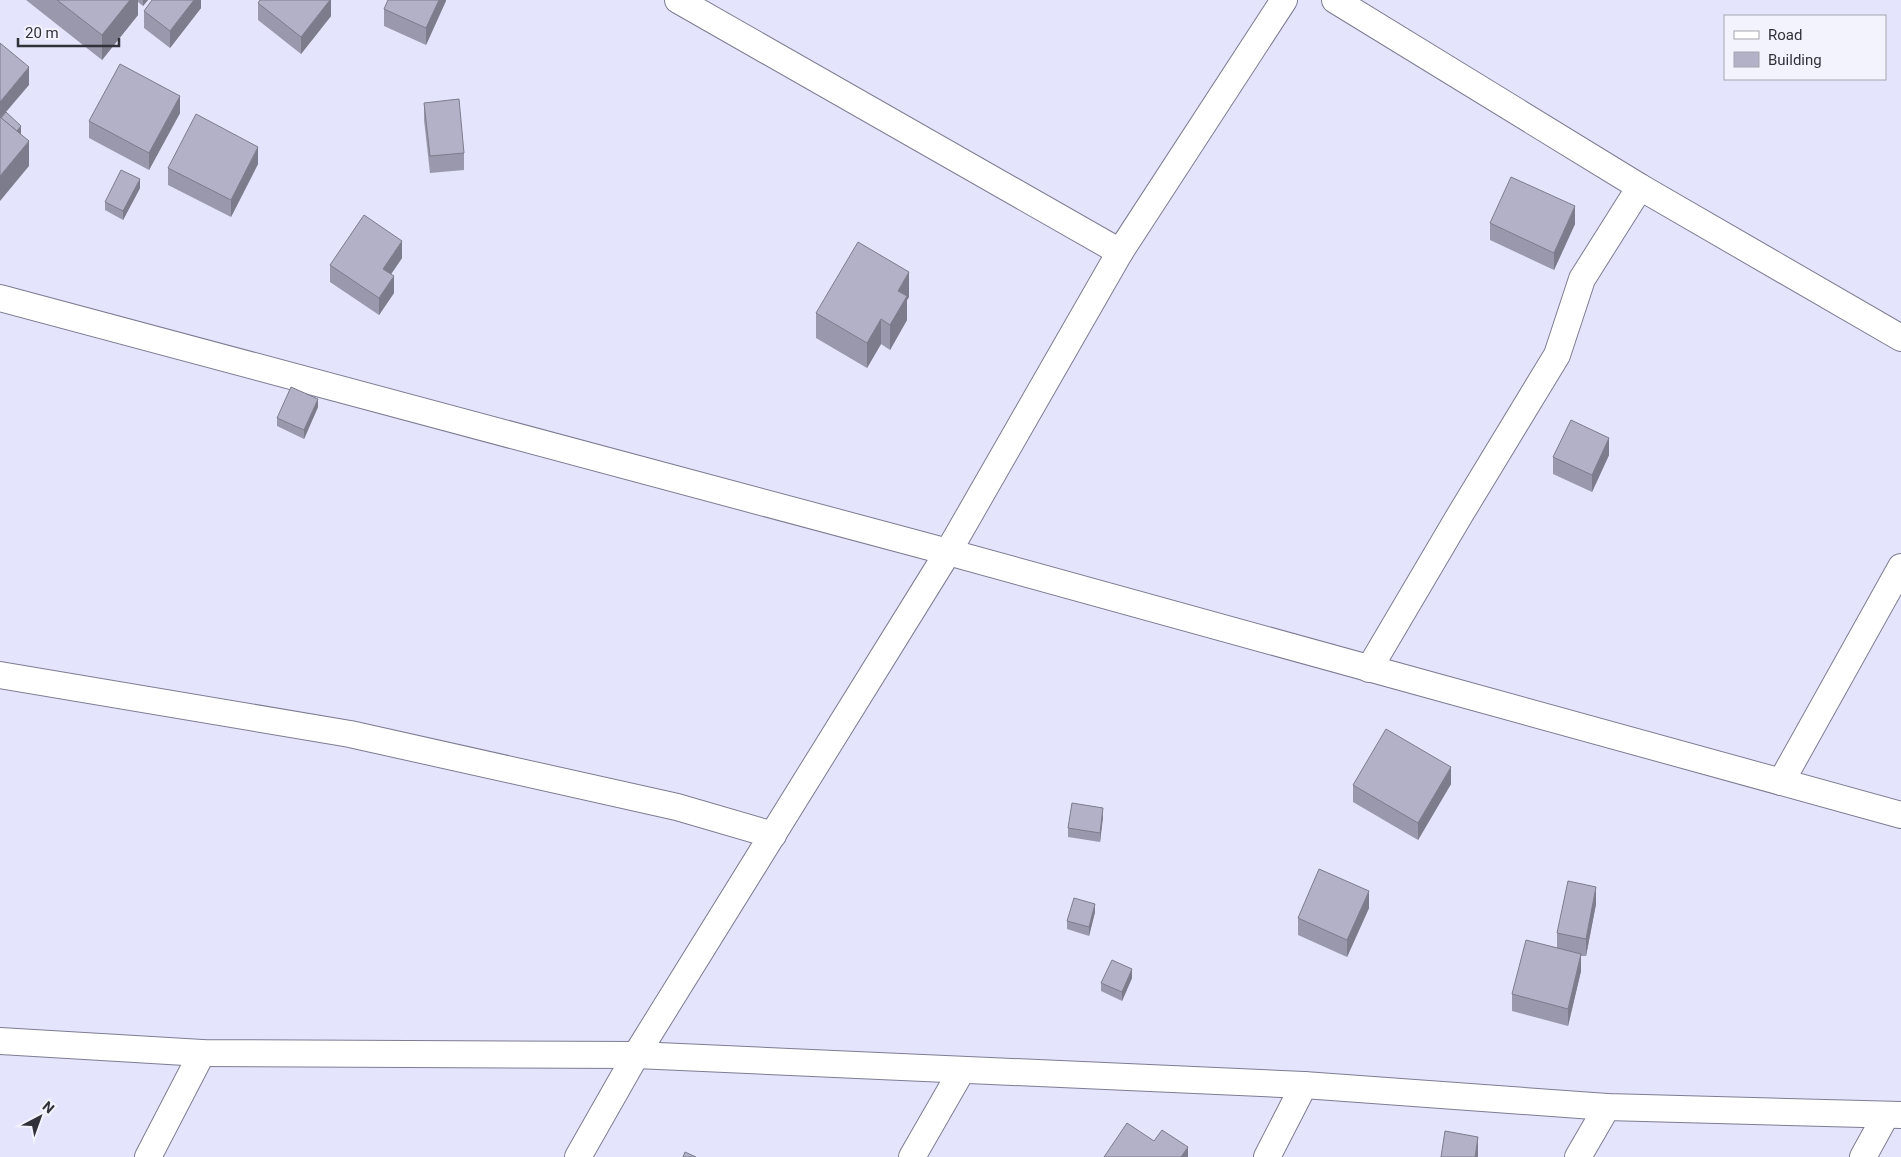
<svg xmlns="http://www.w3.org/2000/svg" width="1901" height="1157" font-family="Roboto,sans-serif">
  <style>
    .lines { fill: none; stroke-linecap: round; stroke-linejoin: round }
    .minor-casing { stroke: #7d7c92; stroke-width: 28 }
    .minor { stroke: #fff; stroke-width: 26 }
    .wall { fill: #9998ac }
    .shaded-wall { fill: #7d7c8c }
    .building { fill: #b2b1c8; stroke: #7d7c8c }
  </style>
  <rect width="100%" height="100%" fill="#e4e4fc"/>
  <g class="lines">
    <defs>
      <g id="minor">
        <polyline points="678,0 1120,252"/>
        <polyline points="1335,0 1640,187 1901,338"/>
        <polyline points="0,298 948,552 1901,815"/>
        <polyline points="1369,669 1461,513 1557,355 1582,279 1640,187"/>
        <polyline points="0,675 350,734 677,807 773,835"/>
        <polyline points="1781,782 1901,567"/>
        <polyline points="0,1041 202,1053 636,1055 1304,1085 1607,1107 1901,1115"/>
        <polyline points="148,1157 202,1053"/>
        <polyline points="578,1157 636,1055 948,552 1120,252 1284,0"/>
        <polyline points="912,1157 962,1070"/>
        <polyline points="1267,1157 1304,1085"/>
        <polyline points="1578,1157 1607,1107"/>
        <polyline points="1863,1157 1886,1115"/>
      </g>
    </defs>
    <use href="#minor" class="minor-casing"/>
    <use href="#minor" class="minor"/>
  </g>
  <g class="wall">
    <polygon points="26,0 148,0 143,6 138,2 138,15 102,60"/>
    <polygon points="201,0 201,8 170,48 144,28 144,11"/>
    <polygon points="331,0 331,16 301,54 258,20 258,3"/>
    <polygon points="446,0 426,45 384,26 384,9"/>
    <polygon points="424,103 464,153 464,170 430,173 424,120"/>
    <polygon points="180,113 149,170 89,138 89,121"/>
    <polygon points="258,164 231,217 168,185 168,168"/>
    <polygon points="140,188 123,220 105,210 105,202"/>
    <polygon points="1490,223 1575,224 1554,270 1490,240"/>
    <polygon points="402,258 391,274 394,293 379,315 330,282 330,265"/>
    <polygon points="909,297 907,300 907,320 890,350 881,344 867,368 816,338 816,313"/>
    <polygon points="318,407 304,439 277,426 277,418"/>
    <polygon points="1609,455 1592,492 1553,474 1553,457"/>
    <polygon points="1451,784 1418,840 1353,802 1353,785"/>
    <polygon points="1103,817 1100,842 1068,837 1068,828"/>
    <polygon points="1596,904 1586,956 1581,956 1581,971 1568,1026 1512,1011 1512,994 1557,948 1557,933"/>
    <polygon points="1369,908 1347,957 1298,935 1298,918"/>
    <polygon points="1095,912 1089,936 1067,929 1067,921"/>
    <polygon points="1132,978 1122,1001 1101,991 1101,983"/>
  </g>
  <g class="shaded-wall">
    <polygon points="130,0 138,0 138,15 102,60 102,35"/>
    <polygon points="143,0 148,0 143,6"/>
    <polygon points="194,0 201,0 201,8 170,48 170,31"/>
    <polygon points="330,0 331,0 331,16 301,54 301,37"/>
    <polygon points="439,0 446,0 446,1 426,45 426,28"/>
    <polygon points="29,67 29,85 0,119 0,102"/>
    <polygon points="180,96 180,113 149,170 149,153"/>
    <polygon points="21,126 21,134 11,137"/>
    <polygon points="29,141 29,166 0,201 0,176"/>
    <polygon points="258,147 258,164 231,217 231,200"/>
    <polygon points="140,179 140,188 123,220 123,211"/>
    <polygon points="1575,206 1575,224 1554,270 1554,253"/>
    <polygon points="402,241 402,258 383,286 383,269"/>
    <polygon points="909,272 909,297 907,300 907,320 890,350 890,325 898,291"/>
    <polygon points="394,276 394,293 379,315 379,298"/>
    <polygon points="881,319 881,344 867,368 867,343"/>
    <polygon points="318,399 318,407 304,439 304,430"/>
    <polygon points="1609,438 1609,455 1592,492 1592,475"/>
    <polygon points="1451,767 1451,784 1418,840 1418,823"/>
    <polygon points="1103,808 1103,817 1100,842 1100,833"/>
    <polygon points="1596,887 1596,904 1586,956 1586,939"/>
    <polygon points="1369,891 1369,908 1347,957 1347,940"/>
    <polygon points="1095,904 1095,912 1089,936 1089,927"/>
    <polygon points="1581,954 1581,971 1568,1026 1568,1009"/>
    <polygon points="1132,969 1132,978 1122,1001 1122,992"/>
    <polygon points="1478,1137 1478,1157 1475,1157"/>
    <polygon points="1188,1147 1188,1157 1181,1157"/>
  </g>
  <g class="building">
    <polygon points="57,0 130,0 102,35"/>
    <polygon points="152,0 194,0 170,31 144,11"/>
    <polygon points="260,0 330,0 301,37 258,3"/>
    <polygon points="388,0 439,0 426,28 384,9"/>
    <polygon points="0,43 29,67 0,102"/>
    <polygon points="120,64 180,96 149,153 89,121"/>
    <polygon points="459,99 464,153 430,156 424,103"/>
    <polygon points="6,112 21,126 17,131 1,118"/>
    <polygon points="196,114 258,147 231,200 168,168"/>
    <polygon points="0,117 29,141 0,176"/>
    <polygon points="121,170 140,179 123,211 105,202"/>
    <polygon points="1511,177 1575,206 1554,253 1490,223"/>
    <polygon points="364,215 402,241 383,269 394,276 379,298 330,265"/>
    <polygon points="858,242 909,272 898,291 907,296 890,325 881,319 867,343 816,313"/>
    <polygon points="291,387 318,399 304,430 277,418"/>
    <polygon points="1571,420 1609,438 1592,475 1553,457"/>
    <polygon points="1386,729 1451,767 1418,823 1353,785"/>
    <polygon points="1072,803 1103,808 1100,833 1068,828"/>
    <polygon points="1319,869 1369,891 1347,940 1298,918"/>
    <polygon points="1568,881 1596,887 1586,939 1557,933"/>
    <polygon points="1074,898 1095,904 1089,927 1067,921"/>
    <polygon points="1526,940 1581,954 1568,1009 1512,994"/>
    <polygon points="1112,960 1132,969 1122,992 1101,983"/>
    <polygon points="1127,1123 1154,1141 1162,1130 1188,1147 1181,1157 1104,1157"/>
    <polygon points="1445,1131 1478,1137 1475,1157 1441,1157"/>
    <polygon points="685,1152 696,1157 683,1157"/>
  </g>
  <rect x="1724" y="15" width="162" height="65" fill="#f3f3fd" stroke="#a5a5af"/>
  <rect x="1734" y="31" width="25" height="8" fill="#ffffff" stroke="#a5a5af"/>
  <text x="1768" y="40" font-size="15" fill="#31313a">Road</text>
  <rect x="1734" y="52" width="25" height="15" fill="#b2b1c8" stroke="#a5a5af"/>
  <text x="1768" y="65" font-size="15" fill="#31313a">Building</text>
  <g transform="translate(40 1117) rotate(41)" stroke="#f3f3fd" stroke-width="4" paint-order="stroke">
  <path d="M0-4L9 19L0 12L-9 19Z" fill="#31313a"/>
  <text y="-8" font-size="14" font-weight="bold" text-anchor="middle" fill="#31313a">N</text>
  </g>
  <path d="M18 38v8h101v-8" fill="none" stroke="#31313a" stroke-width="2.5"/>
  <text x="25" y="38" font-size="15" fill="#31313a" stroke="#f3f3fd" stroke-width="4" paint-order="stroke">20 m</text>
</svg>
